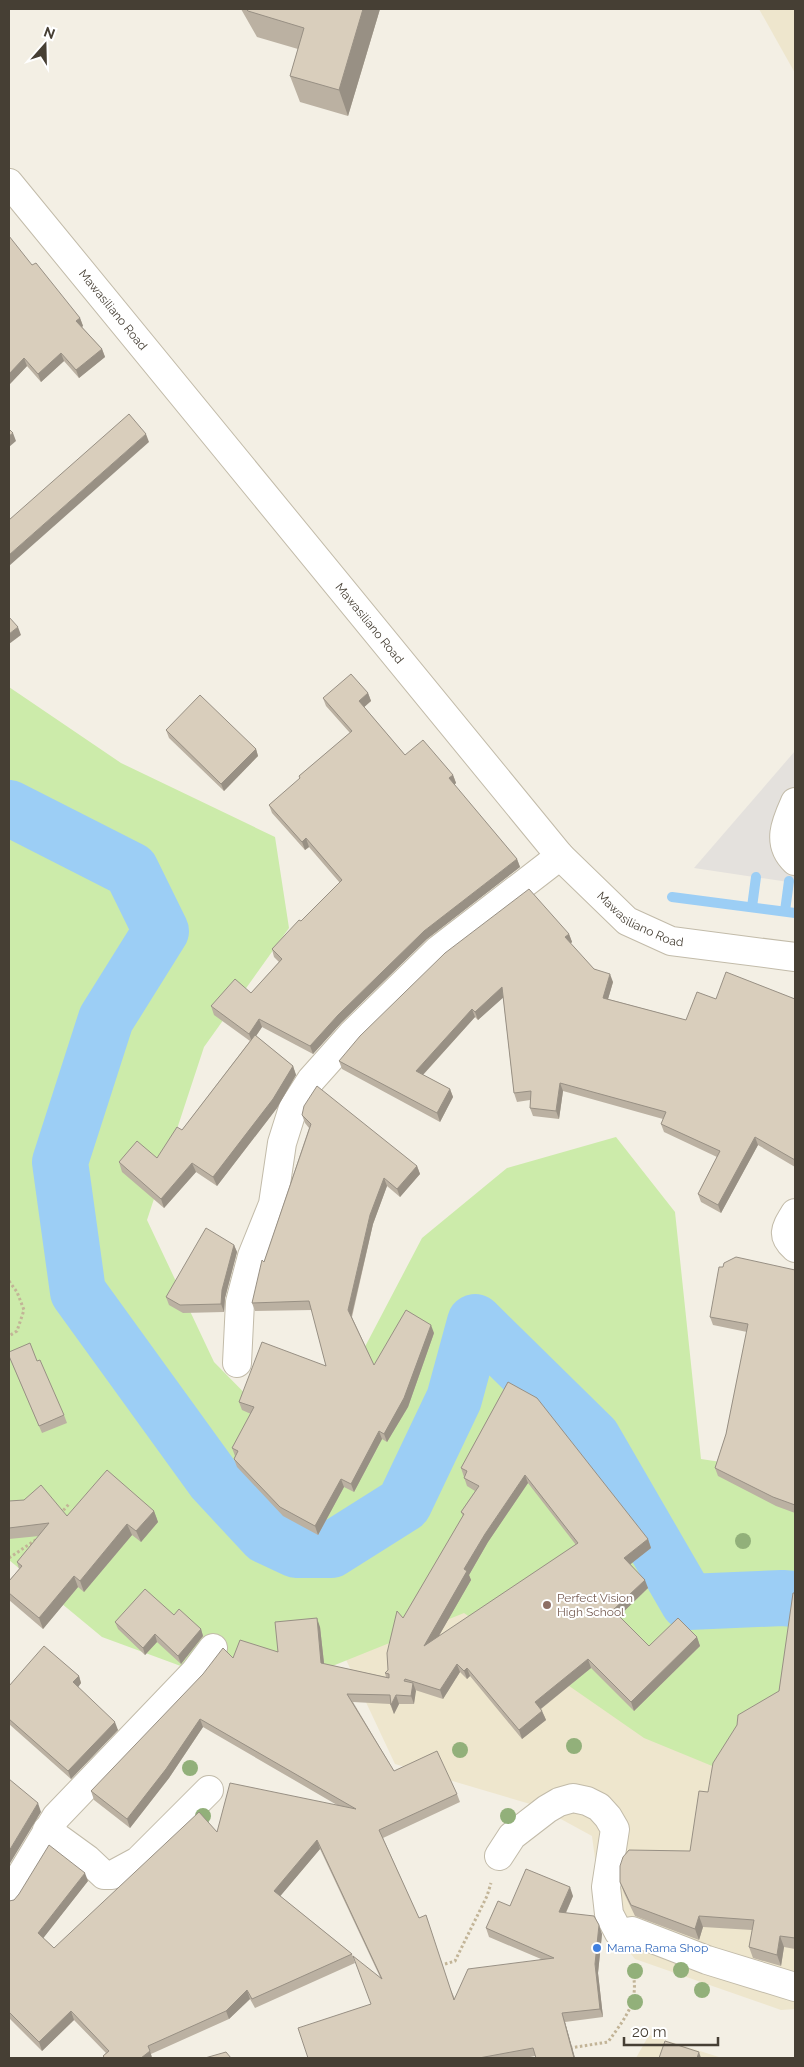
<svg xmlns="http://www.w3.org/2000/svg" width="804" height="2067" font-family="Raleway,sans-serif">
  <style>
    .education { fill: #eee6cd }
    .green { fill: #ccebaa }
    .parking { fill: #e4e1dd }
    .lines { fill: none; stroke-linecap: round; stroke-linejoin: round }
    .stream { stroke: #9ccef5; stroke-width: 10 }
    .river { stroke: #9ccef5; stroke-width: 56 }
    .minor-casing { stroke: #c2bba9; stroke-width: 30 }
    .path { stroke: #c2b497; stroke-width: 3; stroke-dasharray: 2.5 2.5; stroke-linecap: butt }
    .minor { stroke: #fff; stroke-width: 28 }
    .tree { fill: #92b07a }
    .wall { fill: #bbb1a2; fill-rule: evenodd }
    .shaded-wall { fill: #989084 }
    .building { fill: #d9cebc; stroke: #989084; fill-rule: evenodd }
    .education-dot { fill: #8d6e63; stroke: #fff; stroke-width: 2 }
    .shop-dot { fill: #3f7fe0; stroke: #fff; stroke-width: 2 }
    .labels { text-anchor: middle; stroke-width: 4; stroke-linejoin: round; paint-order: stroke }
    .street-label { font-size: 12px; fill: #463f34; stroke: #fff }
    .education-label { font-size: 12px; fill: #785e54; stroke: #fff; text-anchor: start }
    .shop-label { font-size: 12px; fill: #366cbe; stroke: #fff; text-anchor: start }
  </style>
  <rect width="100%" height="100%" fill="#f3efe4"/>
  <g class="education">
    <polygon points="759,9 795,9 795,73"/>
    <polygon points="408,1584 795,1621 795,2009 781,2010 635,1959 603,1919 592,1836 537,1806 395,1764 341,1649"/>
    <polygon points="649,2035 722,2058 636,2058"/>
  </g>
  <polygon class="green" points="9,687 121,763 275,837 289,928 204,1047 147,1220 214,1362 268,1417 347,1381 422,1238 507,1168 616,1137 675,1212 701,1459 795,1473 795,1800 644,1738 464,1613 325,1669 216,1679 102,1637 9,1560"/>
  <polygon class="parking" points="795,751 795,883 694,868"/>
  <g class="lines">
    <g class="stream">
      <polyline points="672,897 795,913"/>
      <polyline points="752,907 756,877"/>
      <polyline points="785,911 789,881"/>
    </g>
    <polyline class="river" points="9,808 131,870 161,931 106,1019 60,1162 78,1292 214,1480 266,1536 296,1550 331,1550 404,1504 454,1399 475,1322 593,1438 688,1602 782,1598 795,1599"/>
    <defs>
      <g id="minor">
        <path id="s1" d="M 9,183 L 560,856 L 627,921 L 671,941 L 795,957"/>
        <path d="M 795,802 C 786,822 776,843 795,861"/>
        <path d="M 795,1213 C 786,1228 780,1235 795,1248"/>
        <polyline points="237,1363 240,1302 252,1256 273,1204 282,1143 293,1108 311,1080 352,1034 438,950 560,856"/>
        <polyline points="47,1830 87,1859 104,1875 112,1875 138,1861 209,1790"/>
        <polyline points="499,1856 512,1836 547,1809 559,1802 573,1798 587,1801 599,1807 608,1817 615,1829 606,1887 609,1914 619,1933 632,1931 707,1960 795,1987"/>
        <polyline points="9,1895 56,1817 195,1672 213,1648"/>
      </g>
    </defs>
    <use href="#minor" class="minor-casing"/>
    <g class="path">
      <polyline points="9,1281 17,1292 24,1310 17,1331 9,1336"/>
      <polyline points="60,1514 70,1503"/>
      <polyline points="9,1558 37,1539"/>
      <polyline points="445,1964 455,1961 487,1896 491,1883"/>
      <path d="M 570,2048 L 608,2042 C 628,2014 642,1998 630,1963"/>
    </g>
    <use href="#minor" class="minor"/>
  </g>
  <g class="tree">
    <circle cx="743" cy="1541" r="8"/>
    <circle cx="574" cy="1746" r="8"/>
    <circle cx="460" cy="1750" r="8"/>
    <circle cx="190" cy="1768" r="8"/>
    <circle cx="203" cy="1816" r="8"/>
    <circle cx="508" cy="1816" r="8"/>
    <circle cx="681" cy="1970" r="8"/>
    <circle cx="635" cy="1971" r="8"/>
    <circle cx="702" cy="1990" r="8"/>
    <circle cx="635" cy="2002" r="8"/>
  </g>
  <g class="wall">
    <polygon points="241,9 380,9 348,116 300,102 290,76 298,49 257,37"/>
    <polygon points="32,265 80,318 83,326 82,327 102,349 105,357 79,378 64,361 41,382 27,366 9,385"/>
    <polygon points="368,693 371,701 364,707 405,755 453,775 456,783 454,785 517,859 520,867 427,939 341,1023 313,1054 262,1027 256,1036 293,1066 296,1075 277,1108 217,1186 196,1172 164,1208 122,1172 119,1162 157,1158 182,1130 250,1041 214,1015 211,1006 251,993 279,962 274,957 272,949 340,883 309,847 305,850 272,813 269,805 300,779 299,776 350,733 326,706 323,698"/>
    <polygon points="166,730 256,749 258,756 224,791 169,738"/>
    <polygon points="569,934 572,942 570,944 594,969 613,982 608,999 686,1020 716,999 795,999 795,1167 758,1145 721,1213 701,1202 698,1194 717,1157 664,1132 661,1124 663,1119 563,1091 559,1119 533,1116 530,1108 530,1100 517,1102 514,1093 503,997 478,1020 475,1017 423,1075 450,1089 453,1097 440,1122 342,1069 339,1061"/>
    <polygon points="302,1115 417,1166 420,1174 400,1197 387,1186 373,1224 352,1317 374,1365 434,1333 408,1407 387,1442 382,1439 354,1492 344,1487 318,1535 283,1516 237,1467 234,1459 235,1456 232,1448 251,1414 242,1410 239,1402 326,1366 312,1310 255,1311 252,1303 264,1262 309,1128 305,1123"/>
    <polygon points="234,1245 237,1252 225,1298 224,1312 183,1313 169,1305 166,1297"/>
    <polygon points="723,1267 795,1270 795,1513 776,1506 718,1476 715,1468 726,1434 747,1332 713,1325 710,1317"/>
    <polygon points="9,1356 64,1415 67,1423 42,1433"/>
    <path d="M 508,1382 L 648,1539 L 651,1548 L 630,1564 L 648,1588 L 619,1616 L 649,1646 L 697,1637 L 700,1646 L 634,1711 L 591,1668 L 541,1709 L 542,1711 L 546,1720 L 522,1739 L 470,1676 L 467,1679 L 460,1672 L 443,1699 L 415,1690 L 414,1704 L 399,1704 L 394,1714 L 390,1704 L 353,1702 L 394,1771 L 457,1794 L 460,1802 L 383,1838 L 455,1999 L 541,1959 L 489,1937 L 486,1928 L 510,1906 L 573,1896 L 566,1913 L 602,1934 L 598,1973 L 603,2017 L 565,2022 L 575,2058 L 536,2058 L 535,2056 L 525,2058 L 308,2058 L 371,2004 L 380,1977 L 320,1849 L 280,1896 L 352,1954 L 355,1963 L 255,2008 L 250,1999 L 229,2019 L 151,2054 L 152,2058 L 104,2058 L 103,2056 L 106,2053 L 74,2020 L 42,2051 L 9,2018 L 9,1901 L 88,1881 L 43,1938 L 54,1948 L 217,1832 L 337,1805 L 203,1727 L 169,1778 L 130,1828 L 94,1800 L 91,1791 L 233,1658 L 278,1652 L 320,1627 L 324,1664 L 386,1677 L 385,1673 L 388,1670 L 403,1618 L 463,1516 L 461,1512 L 475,1491 L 467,1486 L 461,1468 ZM 528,1483 L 576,1545 L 438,1637 L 471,1580 L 469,1575 L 488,1542 Z"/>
    <polygon points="9,1501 67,1516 154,1511 158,1522 141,1542 132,1535 84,1592 78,1587 43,1629 9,1600 9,1581 19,1569 17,1562 39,1536 9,1539"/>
    <polygon points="795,1593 795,1949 784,1947 781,1966 753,1958 749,1947 752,1930 703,1927 699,1940 635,1916 624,1893 620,1882 690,1851 708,1792 779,1691"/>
    <polygon points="174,1615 201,1629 203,1636 181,1664 157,1642 145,1655 118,1629 115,1622"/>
    <polygon points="79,1676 81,1683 78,1687 118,1730 71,1779 9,1724 9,1686"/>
  </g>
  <g class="shaded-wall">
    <polygon points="363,9 380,9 348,116 339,90"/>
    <polygon points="80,318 83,326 79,329 76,321"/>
    <polygon points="102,349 105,357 79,378 76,370"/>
    <polygon points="61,353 64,361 41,382 38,374"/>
    <polygon points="24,358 27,366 9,385 9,374"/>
    <polygon points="13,433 16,441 9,447 9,436"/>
    <polygon points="146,434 149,442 9,566 9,555"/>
    <polygon points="18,627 21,635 9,644 9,634"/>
    <polygon points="368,693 371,701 362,709 359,701"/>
    <polygon points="256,749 258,756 224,791 221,784"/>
    <polygon points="453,775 456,783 452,787 449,778"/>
    <polygon points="306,838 309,847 305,850 302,842"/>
    <polygon points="517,859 520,867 427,939 341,1023 313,1054 310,1046 338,1015 424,931"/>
    <polygon points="569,934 572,942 568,946 565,937"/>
    <polygon points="610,974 613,982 606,1006 603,998"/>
    <polygon points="502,987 505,996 478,1020 475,1012"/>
    <polygon points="472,1009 475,1017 419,1079 416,1071"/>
    <polygon points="259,1019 262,1027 252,1042 249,1034"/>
    <polygon points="293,1066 296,1075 277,1108 217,1186 213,1177"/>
    <polygon points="560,1083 563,1091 559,1119 556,1111"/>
    <polygon points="450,1089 453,1097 440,1122 437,1113"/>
    <polygon points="755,1137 758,1145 721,1213 718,1205"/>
    <polygon points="192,1163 196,1172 164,1208 161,1199"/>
    <polygon points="417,1166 420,1174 400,1197 397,1189"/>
    <polygon points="384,1178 387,1186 373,1224 351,1318 348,1310 370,1215"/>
    <polygon points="234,1245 237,1252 225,1298 224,1312 221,1304 222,1290"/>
    <polygon points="431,1325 434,1333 408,1407 387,1442 384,1434"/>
    <polygon points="379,1431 382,1439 354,1492 351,1484"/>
    <polygon points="525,1475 528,1483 488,1542 469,1575 471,1580 428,1655 424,1646 464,1569 485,1534"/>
    <polygon points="341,1479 344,1487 318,1535 315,1526"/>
    <polygon points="154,1511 158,1522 141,1542 136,1531"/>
    <polygon points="127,1524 132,1535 84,1592 80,1581"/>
    <polygon points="648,1539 651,1548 627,1567 624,1558"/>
    <polygon points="74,1576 78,1587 43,1629 39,1618"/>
    <polygon points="645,1580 648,1588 616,1619 613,1610"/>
    <polygon points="317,1618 320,1627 325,1672 321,1663"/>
    <polygon points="201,1629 203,1636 181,1664 178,1656"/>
    <polygon points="155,1634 157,1642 145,1655 143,1648"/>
    <polygon points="697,1637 700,1646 634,1711 631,1702"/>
    <polygon points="588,1659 591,1668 538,1711 535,1702"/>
    <polygon points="457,1664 460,1672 443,1699 440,1690"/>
    <polygon points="467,1668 470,1676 467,1679 464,1671"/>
    <polygon points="79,1676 81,1683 76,1690 73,1682"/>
    <polygon points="413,1683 416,1691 414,1704 411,1696"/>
    <polygon points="396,1695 399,1704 394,1714 391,1705"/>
    <polygon points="542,1711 546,1720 522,1739 519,1730"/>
    <polygon points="200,1719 203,1727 169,1778 130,1828 127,1819"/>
    <polygon points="115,1722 118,1730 71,1779 68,1771"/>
    <polygon points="38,1803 41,1812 9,1865 9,1851"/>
    <polygon points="317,1840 320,1849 277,1900 274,1891"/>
    <polygon points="85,1873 88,1881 41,1941 38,1933"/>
    <polygon points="570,1887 573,1896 562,1921 559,1912"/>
    <polygon points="699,1916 703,1927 699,1940 695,1929"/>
    <polygon points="599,1925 602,1934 598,1973 603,2017 600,2009 595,1964"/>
    <polygon points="780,1936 784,1947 781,1966 777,1955"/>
    <polygon points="247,1990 250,1999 229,2019 226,2011"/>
    <polygon points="71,2011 74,2020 42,2051 39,2042"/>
    <polygon points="562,2013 565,2022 575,2058 574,2058"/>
    <polygon points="150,2051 152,2058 141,2058"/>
    <polygon points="699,2052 701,2058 697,2058"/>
  </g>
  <g class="building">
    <polygon points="246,9 363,9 339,90 290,76 304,28 248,11"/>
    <polygon points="9,236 32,265 36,263 80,318 76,321 102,349 76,370 61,353 38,374 24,358 9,374"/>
    <polygon points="129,414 146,434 9,555 9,520"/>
    <polygon points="9,429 13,433 9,436"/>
    <polygon points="9,617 18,627 9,634"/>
    <polygon points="351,674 368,693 359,701 405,755 423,740 453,775 449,778 517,859 424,931 338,1015 310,1046 259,1019 249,1034 211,1006 235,979 251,993 282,959 272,949 299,920 301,921 342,880 306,838 302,842 269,805 300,778 299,776 352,731 323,698"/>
    <polygon points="200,695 256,749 221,784 166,730"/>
    <polygon points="529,889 569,934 565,937 594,969 610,974 603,998 686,1020 697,992 716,999 726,972 795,999 795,1160 755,1137 718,1205 698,1194 720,1151 661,1124 666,1112 560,1083 556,1111 530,1108 531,1091 514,1093 502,987 475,1012 472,1009 416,1071 450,1089 437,1113 339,1061 360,1036 445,953"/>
    <polygon points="255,1035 293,1066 273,1099 213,1177 192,1163 161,1199 119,1162 137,1141 157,1158 177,1127 182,1130"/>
    <polygon points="317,1086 417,1166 397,1189 384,1178 370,1215 348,1310 374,1365 406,1310 431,1325 404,1398 384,1434 379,1431 351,1484 341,1479 315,1526 280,1507 234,1459 238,1451 232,1448 254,1407 239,1402 262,1342 326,1366 309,1301 252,1303 262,1260 264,1262 311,1124 302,1115 304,1106"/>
    <polygon points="206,1228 234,1245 222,1290 221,1304 180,1305 166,1297"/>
    <polygon points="736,1257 795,1270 795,1505 773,1497 715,1468 726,1434 748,1324 710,1317 719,1267 723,1267 724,1263"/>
    <polygon points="30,1343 37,1361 40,1360 64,1415 39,1426 9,1356 9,1352"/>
    <path d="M 508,1382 L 537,1398 L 648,1539 L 624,1558 L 645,1580 L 613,1610 L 649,1646 L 678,1618 L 697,1637 L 631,1702 L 588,1659 L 535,1702 L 542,1711 L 519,1730 L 467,1668 L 464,1671 L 457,1664 L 440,1690 L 405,1679 L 404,1681 L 413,1683 L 411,1696 L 396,1695 L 391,1705 L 390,1695 L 347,1694 L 394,1771 L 437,1751 L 457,1794 L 379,1830 L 419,1918 L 426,1915 L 454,2000 L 468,1969 L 554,1958 L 486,1928 L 498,1901 L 510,1906 L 526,1869 L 570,1887 L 559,1912 L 594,1916 L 599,1925 L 595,1964 L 600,2009 L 562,2013 L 574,2058 L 536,2058 L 533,2048 L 479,2058 L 308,2058 L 298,2028 L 371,2004 L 353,1956 L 382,1979 L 317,1840 L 274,1891 L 352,1954 L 252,1999 L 247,1990 L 226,2011 L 148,2046 L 150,2051 L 141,2058 L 105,2058 L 103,2056 L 109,2051 L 71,2011 L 39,2042 L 9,2012 L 9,1901 L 14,1900 L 19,1894 L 49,1845 L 85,1873 L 38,1933 L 54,1948 L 199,1812 L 217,1832 L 230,1783 L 356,1809 L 200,1719 L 166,1769 L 127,1819 L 91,1791 L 203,1674 L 223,1648 L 233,1658 L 240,1640 L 278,1652 L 275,1622 L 317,1618 L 321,1663 L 389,1678 L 389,1674 L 385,1673 L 388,1670 L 387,1653 L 397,1611 L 403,1618 L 464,1514 L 461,1512 L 479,1486 L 464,1478 L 467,1471 L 461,1468 ZM 525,1475 L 578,1543 L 424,1646 L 467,1571 L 464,1569 L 485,1534 Z"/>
    <polygon points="107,1470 154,1511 136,1531 127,1524 80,1581 74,1576 39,1618 9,1593 9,1581 22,1566 17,1562 49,1523 9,1528 9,1501 24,1500 41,1485 67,1516"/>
    <polygon points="145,1589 174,1615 179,1609 201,1629 178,1656 155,1634 143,1648 115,1622"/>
    <polygon points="793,1593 795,1593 795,1938 780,1936 777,1955 749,1947 754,1920 699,1916 695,1929 631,1905 620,1882 620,1866 623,1857 629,1850 690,1851 699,1791 708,1792 713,1763 737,1725 738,1715 779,1691"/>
    <polygon points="44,1646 79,1676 73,1682 115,1722 68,1771 9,1719 9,1686"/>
    <polygon points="9,1779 38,1803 9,1851"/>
    <polygon points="665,2041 699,2052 697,2058 659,2058"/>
    <polygon points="226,2052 231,2058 205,2058"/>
  </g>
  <circle class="education-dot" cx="547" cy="1605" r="5"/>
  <circle class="shop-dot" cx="597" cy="1948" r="5"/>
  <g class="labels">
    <g class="street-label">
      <text dy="4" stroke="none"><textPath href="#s1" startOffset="164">Mawasiliano Road</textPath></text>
      <text dy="4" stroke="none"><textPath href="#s1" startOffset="569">Mawasiliano Road</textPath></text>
      <text dy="4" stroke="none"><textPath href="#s1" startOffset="974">Mawasiliano Road</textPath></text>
    </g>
    <g class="education-label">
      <text x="557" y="1602">Perfect Vision<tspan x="557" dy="14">High School</tspan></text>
    </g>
    <g class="shop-label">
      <text x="607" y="1952">Mama Rama Shop</text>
    </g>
  </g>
  <rect width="804" height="2067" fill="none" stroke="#463f34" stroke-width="20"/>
  <g transform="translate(45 45) rotate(20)" stroke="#ffffff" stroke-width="4" paint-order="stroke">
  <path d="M0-4L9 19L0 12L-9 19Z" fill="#463f34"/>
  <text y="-8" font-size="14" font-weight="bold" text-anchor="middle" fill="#463f34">N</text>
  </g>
  <path d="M624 2037v8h94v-8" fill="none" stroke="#463f34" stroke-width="2.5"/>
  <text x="632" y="2037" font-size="15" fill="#463f34" stroke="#ffffff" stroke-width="4" paint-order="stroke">20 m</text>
</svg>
